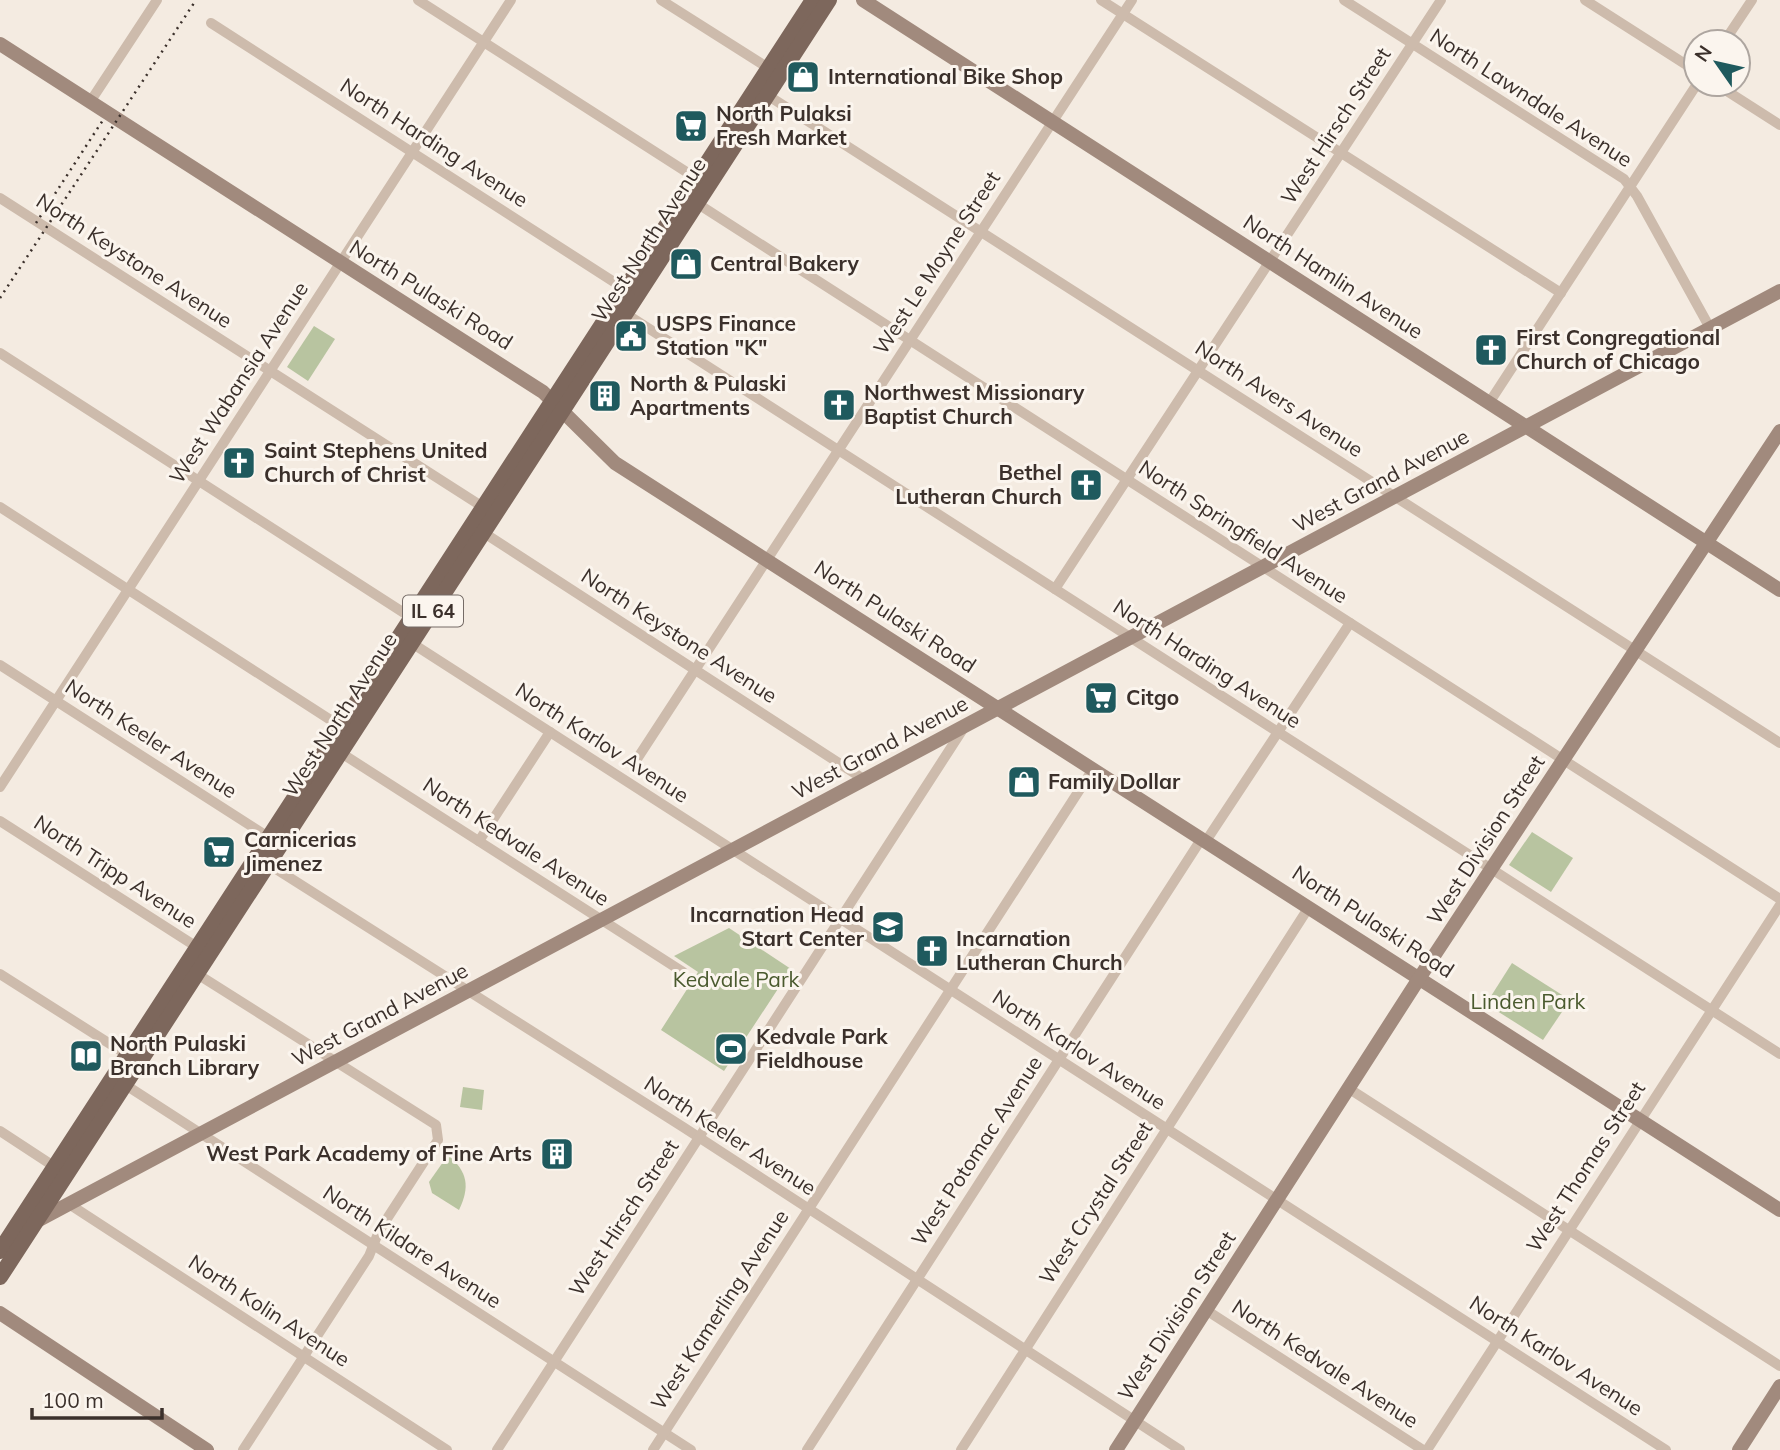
<svg xmlns="http://www.w3.org/2000/svg" width="1780" height="1450" font-family="Mulish,sans-serif">
  <style>
    .green { fill: #b8c4a0 }
    .lines { fill: none; stroke-linecap: round; stroke-linejoin: round }
    .street { stroke: #cdbbac; stroke-width: 10 }
    .secondary { stroke: #a18a7d; stroke-width: 14 }
    .primary { stroke: #7d675c; stroke-width: 16 }
    .rail { stroke: #3b302b; stroke-width: 2.5; stroke-dasharray: 2 5; stroke-linecap: butt }
    .labels { text-anchor: middle; stroke-width: 6; stroke-linejoin: round; paint-order: stroke }
    .shield { fill: #fbf5ee; stroke: #756b66; stroke-width: 2 }
    .shield-label { font-size: 19px; font-weight: bold; fill: #3b302b }
    .poi-label { font-size: 21px; font-weight: bold; fill: #3b302b; stroke: #fbf5ee; text-anchor: start }
    .street-label { font-size: 21px; fill: #3b302b; stroke: #fbf5ee }
    .park-label { font-size: 21px; fill: #4a5a2e; stroke: #fbf5ee }
  </style>
  <rect width="100%" height="100%" fill="#f4ebe1"/>
  <g class="green">
    <polygon points="314,326 335,339 308,381 287,367"/>
    <polygon points="1532,832 1573,858 1551,892 1509,865"/>
    <polygon points="729,928 791,969 724,1071 661,1030 698,972 674,956"/>
    <polygon points="1512,963 1570,1000 1543,1040 1486,1004"/>
    <polygon points="463,1087 484,1090 482,1110 460,1107"/>
    <path d="M 448,1155 C 468,1172 470,1187 459,1210 L 432,1193 L 429,1182 Z"/>
  </g>
  <g class="lines">
    <g class="street">
      <polyline points="418,0 699,180"/>
      <polyline points="661,0 773,71"/>
      <polyline points="1101,0 1561,293"/>
      <polyline points="1344,0 1624,179 1637,196 1710,328"/>
      <polyline points="1585,0 1696,71"/>
      <polyline points="211,23 628,291"/>
      <polyline points="1724,42 1752,0"/>
      <polyline points="1716,84 1780,125"/>
      <polyline points="764,93 1780,743"/>
      <polyline points="90,102 157,0"/>
      <polyline points="0,198 486,509"/>
      <polyline points="695,202 1780,899"/>
      <polyline points="623,312 1780,1054"/>
      <polyline points="0,353 415,620"/>
      <polyline points="1489,403 1697,84"/>
      <polyline points="0,507 343,728"/>
      <polyline points="481,531 865,780"/>
      <polyline points="1055,589 1441,0"/>
      <polyline points="407,640 1666,1450"/>
      <polyline points="0,665 273,840"/>
      <polyline points="338,751 683,972"/>
      <polyline points="637,759 1132,0"/>
      <polyline points="0,787 511,0"/>
      <polyline points="0,821 200,949"/>
      <polyline points="479,841 550,732"/>
      <polyline points="1206,841 1350,623"/>
      <polyline points="265,862 683,1127 1180,1450"/>
      <polyline points="194,972 436,1125 438,1140 379,1231 369,1256 243,1450"/>
      <polyline points="0,974 129,1056"/>
      <polyline points="121,1082 691,1450"/>
      <polyline points="1348,1088 1780,1366"/>
      <polyline points="0,1131 58,1169"/>
      <polyline points="69,1204 447,1450"/>
      <polyline points="1206,1310 1423,1450"/>
      <polyline points="497,1450 963,729"/>
      <polyline points="653,1450 1093,769"/>
      <polyline points="807,1450 1202,838"/>
      <polyline points="961,1450 1309,907"/>
      <polyline points="1427,1450 1780,905"/>
    </g>
    <g class="secondary">
      <polyline points="863,0 1780,590"/>
      <polyline points="0,44 543,392 615,463 1780,1210"/>
      <polyline points="35,1222 1780,291"/>
      <polyline points="0,1313 207,1450"/>
      <polyline points="1116,1450 1420,977 1780,431"/>
      <polyline points="1739,1450 1780,1386"/>
    </g>
    <g class="primary">
      <polyline points="0,1251 813,0"/>
      <polyline points="0,1277 829,0"/>
    </g>
    <g class="rail">
      <polyline points="36,223 103,120"/>
      <polyline points="0,298 196,0"/>
    </g>
  </g>
  <defs>
    <symbol id="shop-square" viewBox="-11 -11 22 22"><rect x="-9" y="-9" width="18" height="18" rx="4" fill="#1f5a5e" stroke="#fbf5ee"/><path d="M-5-2.5h2.3a2.7 3.5 0 0 1 5.4 0H5L5.5 6h-11ZM-1.5-2.5h3a1.5 2.3 0 0 0-3 0Z" fill="#fff"/></symbol>
    <symbol id="supermarket-square" viewBox="-11 -11 22 22"><rect x="-9" y="-9" width="18" height="18" rx="4" fill="#1f5a5e" stroke="#fbf5ee"/><path d="M-6-5.5h2.5l.6 2H6L4.5 2H-2.5L-4.4-4H-6ZM-1.5 3.2a1.3 1.3 0 1 0 .1 0ZM3 3.2a1.3 1.3 0 1 0 .1 0Z" fill="#fff"/></symbol>
    <symbol id="civic-square" viewBox="-11 -11 22 22"><rect x="-9" y="-9" width="18" height="18" rx="4" fill="#1f5a5e" stroke="#fbf5ee"/><path d="M-.6-6.5H3V-4.5H.6V-3L4-1V1h2V6H-6V1h2V-1L-.6-3ZM-1.2 2.5V6h2.4V2.5Z" fill="#fff"/></symbol>
    <symbol id="church-square" viewBox="-11 -11 22 22"><rect x="-9" y="-9" width="18" height="18" rx="4" fill="#1f5a5e" stroke="#fbf5ee"/><path d="M-1.2-6h2.4v3.5h3.3v2.4h-3.3V6h-2.4V-.1h-3.3v-2.4h3.3Z" fill="#fff"/></symbol>
    <symbol id="building-square" viewBox="-11 -11 22 22"><rect x="-9" y="-9" width="18" height="18" rx="4" fill="#1f5a5e" stroke="#fbf5ee"/><path d="M-4-6H4V6H1V3H-1V6H-4ZM-2.5-4.3h1.7v1.8h-1.7ZM.8-4.3h1.7v1.8H.8ZM-2.5-1h1.7V.8h-1.7ZM.8-1h1.7V.8H.8Z" fill="#fff"/></symbol>
    <symbol id="school-square" viewBox="-11 -11 22 22"><rect x="-9" y="-9" width="18" height="18" rx="4" fill="#1f5a5e" stroke="#fbf5ee"/><path d="M0-5L7-2L0 1L-7-2ZM-4 1L0 2.5L4 1V4Q0 6-4 4Z" fill="#fff"/></symbol>
    <symbol id="stadium-square" viewBox="-11 -11 22 22"><rect x="-9" y="-9" width="18" height="18" rx="4" fill="#1f5a5e" stroke="#fbf5ee"/><path d="M0-5a6.5 5 0 1 0 0 10a6.5 5 0 1 0 0-10ZM-3.5-1.8h7v3.6h-7Z" fill="#fff"/></symbol>
    <symbol id="library-square" viewBox="-11 -11 22 22"><rect x="-9" y="-9" width="18" height="18" rx="4" fill="#1f5a5e" stroke="#fbf5ee"/><path d="M-6-4Q-3-5.5-.7-3.5V5Q-3 3-6 4ZM6-4Q3-5.5 .7-3.5V5Q3 3 6 4Z" fill="#fff"/></symbol>
  </defs>
  <g fill-rule="evenodd">
    <use href="#shop-square" x="784" y="58" width="38" height="38"/>
    <use href="#supermarket-square" x="672" y="107" width="38" height="38"/>
    <use href="#shop-square" x="667" y="245" width="38" height="38"/>
    <use href="#civic-square" x="612" y="317" width="38" height="38"/>
    <use href="#church-square" x="1472" y="331" width="38" height="38"/>
    <use href="#building-square" x="586" y="377" width="38" height="38"/>
    <use href="#church-square" x="820" y="386" width="38" height="38"/>
    <use href="#church-square" x="220" y="444" width="38" height="38"/>
    <use href="#church-square" x="1067" y="466" width="38" height="38"/>
    <use href="#supermarket-square" x="1082" y="679" width="38" height="38"/>
    <use href="#shop-square" x="1005" y="763" width="38" height="38"/>
    <use href="#supermarket-square" x="200" y="833" width="38" height="38"/>
    <use href="#school-square" x="869" y="908" width="38" height="38"/>
    <use href="#church-square" x="913" y="932" width="38" height="38"/>
    <use href="#stadium-square" x="712" y="1030" width="38" height="38"/>
    <use href="#library-square" x="67" y="1037" width="38" height="38"/>
    <use href="#building-square" x="538" y="1135" width="38" height="38"/>
  </g>
  <g class="labels">
    <rect class="shield" x="403" y="595.5" width="60" height="31" rx="5"/>
    <g class="shield-label">
      <text x="433" y="618">IL 64</text>
    </g>
    <g class="poi-label">
      <text x="828" y="84">International Bike Shop</text>
      <text x="716" y="121">North Pulaksi<tspan x="716" dy="24">Fresh Market</tspan></text>
      <text x="710" y="271">Central Bakery</text>
      <text x="656" y="331">USPS Finance<tspan x="656" dy="24">Station "K"</tspan></text>
      <text x="1516" y="345">First Congregational<tspan x="1516" dy="24">Church of Chicago</tspan></text>
      <text x="630" y="391">North &amp; Pulaski<tspan x="630" dy="24">Apartments</tspan></text>
      <text x="864" y="400">Northwest Missionary<tspan x="864" dy="24">Baptist Church</tspan></text>
      <text x="264" y="458">Saint Stephens United<tspan x="264" dy="24">Church of Christ</tspan></text>
      <text x="1062" y="480" text-anchor="end">Bethel<tspan x="1062" dy="24">Lutheran Church</tspan></text>
      <text x="1126" y="705">Citgo</text>
      <text x="1048" y="789">Family Dollar</text>
      <text x="244" y="847">Carnicerias<tspan x="244" dy="24">Jimenez</tspan></text>
      <text x="864" y="922" text-anchor="end">Incarnation Head<tspan x="864" dy="24">Start Center</tspan></text>
      <text x="956" y="946">Incarnation<tspan x="956" dy="24">Lutheran Church</tspan></text>
      <text x="756" y="1044">Kedvale Park<tspan x="756" dy="24">Fieldhouse</tspan></text>
      <text x="110" y="1051">North Pulaski<tspan x="110" dy="24">Branch Library</tspan></text>
      <text x="532" y="1161" text-anchor="end">West Park Academy of Fine Arts</text>
    </g>
    <g class="street-label">
      <text transform="translate(1531 98) rotate(33)" y="7">North Lawndale Avenue</text>
      <text transform="translate(1336 126) rotate(-57)" y="7">West Hirsch Street</text>
      <text transform="translate(434 143) rotate(33)" y="7">North Harding Avenue</text>
      <text transform="translate(649 240) rotate(-57)" y="7">West North Avenue</text>
      <text transform="translate(134 261) rotate(33)" y="7">North Keystone Avenue</text>
      <text transform="translate(937 263) rotate(-57)" y="7">West Le Moyne Street</text>
      <text transform="translate(1333 277) rotate(33)" y="7">North Hamlin Avenue</text>
      <text transform="translate(431 295) rotate(32)" y="7">North Pulaski Road</text>
      <text transform="translate(239 383) rotate(-57)" y="7">West Wabansia Avenue</text>
      <text transform="translate(1279 399) rotate(33)" y="7">North Avers Avenue</text>
      <text transform="translate(1381 481) rotate(-28)" y="7">West Grand Avenue</text>
      <text transform="translate(1243 532) rotate(33)" y="7">North Springfield Avenue</text>
      <text transform="translate(895 617) rotate(33)" y="7">North Pulaski Road</text>
      <text transform="translate(679 636) rotate(33)" y="7">North Keystone Avenue</text>
      <text transform="translate(1207 664) rotate(33)" y="7">North Harding Avenue</text>
      <text transform="translate(340 715) rotate(-57)" y="7">West North Avenue</text>
      <text transform="translate(151 739) rotate(33)" y="7">North Keeler Avenue</text>
      <text transform="translate(602 743) rotate(33)" y="7">North Karlov Avenue</text>
      <text transform="translate(880 748) rotate(-28)" y="7">West Grand Avenue</text>
      <text transform="translate(1486 840) rotate(-57)" y="7">West Division Street</text>
      <text transform="translate(516 842) rotate(33)" y="7">North Kedvale Avenue</text>
      <text transform="translate(115 872) rotate(33)" y="7">North Tripp Avenue</text>
      <text transform="translate(1373 922) rotate(33)" y="7">North Pulaski Road</text>
      <text transform="translate(380 1015) rotate(-28)" y="7">West Grand Avenue</text>
      <text transform="translate(1079 1050) rotate(33)" y="7">North Karlov Avenue</text>
      <text transform="translate(730 1136) rotate(33)" y="7">North Keeler Avenue</text>
      <text transform="translate(977 1151) rotate(-57)" y="7">West Potomac Avenue</text>
      <text transform="translate(1586 1167) rotate(-57)" y="7">West Thomas Street</text>
      <text transform="translate(1096 1203) rotate(-57)" y="7">West Crystal Street</text>
      <text transform="translate(624 1218) rotate(-57)" y="7">West Hirsch Street</text>
      <text transform="translate(412 1247) rotate(33)" y="7">North Kildare Avenue</text>
      <text transform="translate(720 1310) rotate(-57)" y="7">West Kamerling Avenue</text>
      <text transform="translate(269 1311) rotate(33)" y="7">North Kolin Avenue</text>
      <text transform="translate(1177 1316) rotate(-57)" y="7">West Division Street</text>
      <text transform="translate(1556 1356) rotate(33)" y="7">North Karlov Avenue</text>
      <text transform="translate(1325 1364) rotate(33)" y="7">North Kedvale Avenue</text>
    </g>
    <g class="park-label">
      <text x="736" y="987">Kedvale Park</text>
      <text x="1528" y="1009">Linden Park</text>
    </g>
  </g>
  <g transform="translate(1717 63) rotate(304)"><circle r="33" fill="#fbf5ee" stroke="#aea6a0" stroke-width="2"/>
  <path d="M0-5L12 26L0 18L-12 26Z" fill="#1f5a5e"/>
  <text y="-10" font-size="19" font-weight="bold" text-anchor="middle" fill="#3b302b">N</text>
  </g>
  <path d="M32 1408v10h130v-10" fill="none" stroke="#3b302b" stroke-width="3.5"/>
  <text x="42" y="1408" font-size="21" fill="#3b302b" stroke="#fbf5ee" stroke-width="5" paint-order="stroke">100 m</text>
</svg>
